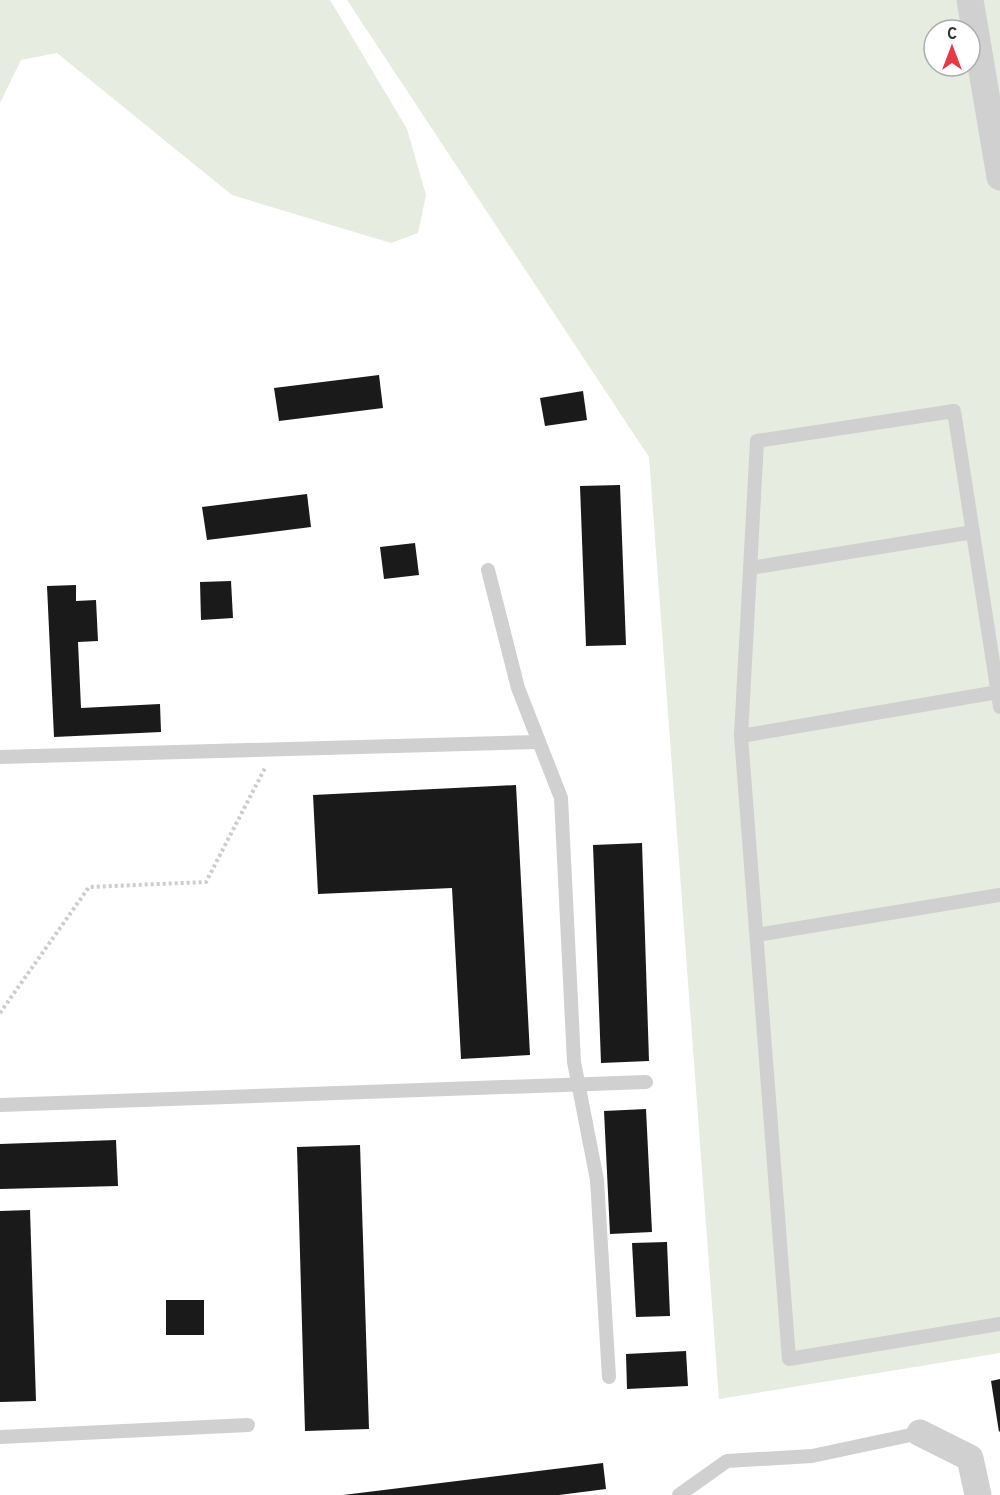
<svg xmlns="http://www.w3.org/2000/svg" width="1000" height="1495" font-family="Overpass,sans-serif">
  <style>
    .green { fill: #e6ecdf; fill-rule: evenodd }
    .building { fill: #1a1a1a }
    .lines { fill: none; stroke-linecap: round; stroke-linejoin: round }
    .path { stroke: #cdcdcd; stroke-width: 4; stroke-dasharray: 3 3; stroke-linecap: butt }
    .service { stroke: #d0d0d0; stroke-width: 14 }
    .minor { stroke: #d0d0d0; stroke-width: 27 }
  </style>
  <rect width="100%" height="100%" fill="#fff"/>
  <g class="green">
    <polygon points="0,0 330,0 407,129 426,195 418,233 391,243 232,195 57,53 21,60 0,103"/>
    <path d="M 347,0 L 1000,0 L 1000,1353 L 719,1399 L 649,457 ZM 934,30 L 970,30 L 970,66 L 934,66 Z"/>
  </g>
  <g class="building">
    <polygon points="379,375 383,408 279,421 274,388"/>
    <polygon points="583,391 587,420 545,426 540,398"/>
    <polygon points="620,485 626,645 586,646 580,486"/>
    <polygon points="307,494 311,527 207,540 202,507"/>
    <polygon points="415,543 419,575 384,579 380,547"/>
    <polygon points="231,581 233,618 201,620 200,582"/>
    <polygon points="76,585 76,601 96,600 98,641 78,642 81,708 160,704 161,732 54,737 47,586"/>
    <polygon points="516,785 530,1055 461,1059 452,888 318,894 313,795"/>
    <polygon points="642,843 649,1061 601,1063 593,845"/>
    <polygon points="646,1109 652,1232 610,1234 604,1111"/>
    <polygon points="116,1140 118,1186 0,1189 0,1144"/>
    <polygon points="360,1145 369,1429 305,1431 297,1147"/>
    <polygon points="30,1210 36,1401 0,1402 0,1211"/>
    <polygon points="667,1242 670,1316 636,1317 632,1243"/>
    <rect x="166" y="1300" width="38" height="35"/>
    <polygon points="686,1351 688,1386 627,1389 626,1354"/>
    <polygon points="1000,1379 1000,1431 999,1432 991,1381"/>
    <polygon points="603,1463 606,1489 559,1495 343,1495"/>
  </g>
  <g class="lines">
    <polyline class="path" points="0,1013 89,887 206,882 266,766"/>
    <g class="service">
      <polyline points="750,568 973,532"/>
      <polyline points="488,570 518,688 561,798 574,1062 597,1180 609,1377"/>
      <polyline points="1000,707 954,411 757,441 741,736 789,1359 1000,1324"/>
      <polyline points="741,736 998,692"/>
      <polyline points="0,757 539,742"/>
      <polyline points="757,935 1000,895"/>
      <polyline points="0,1105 646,1082"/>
      <polyline points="0,1437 248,1425"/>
      <polyline points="679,1495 727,1461 812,1456 920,1433"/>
    </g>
    <g class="minor">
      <polyline points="970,0 1000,177"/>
      <polyline points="920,1433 970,1458 978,1495"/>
    </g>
  </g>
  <g transform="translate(952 48)"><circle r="28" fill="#ffffff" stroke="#adadad" stroke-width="1.5"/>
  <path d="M0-4.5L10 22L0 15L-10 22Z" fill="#e63946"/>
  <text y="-9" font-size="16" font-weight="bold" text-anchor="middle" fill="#333333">С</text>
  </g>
</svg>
